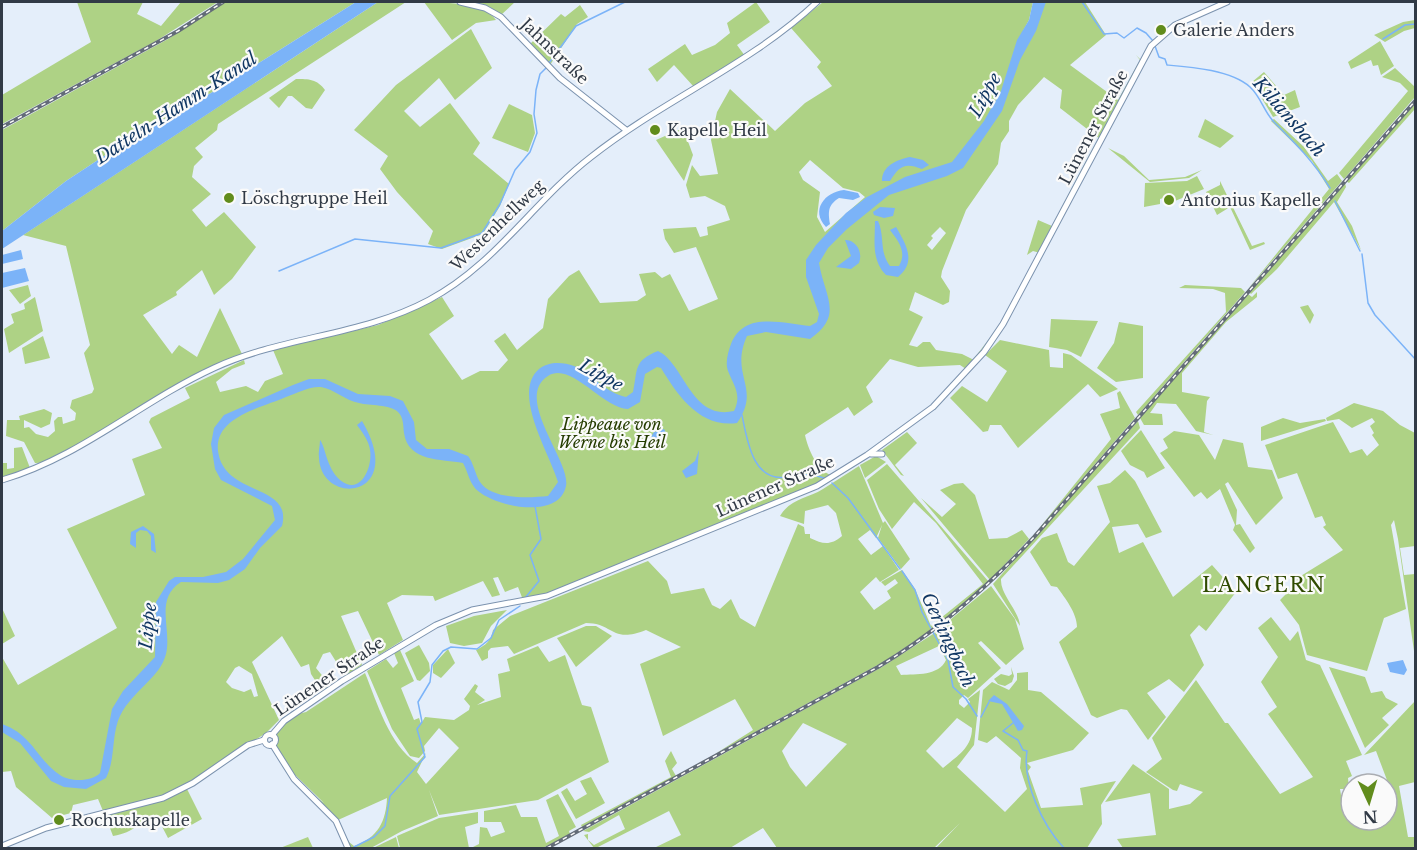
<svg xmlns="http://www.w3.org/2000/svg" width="1417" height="850" font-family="'Libre Baskerville',serif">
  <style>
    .green { fill: #aed285; fill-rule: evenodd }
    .water { fill: #7bb3f8 }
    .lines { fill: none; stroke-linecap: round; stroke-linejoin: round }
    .stream { stroke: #7bb3f8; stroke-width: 1.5 }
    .major-casing { stroke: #7b92ae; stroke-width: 7 }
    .major { stroke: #fff; stroke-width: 5 }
    .rail-casing { stroke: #636c78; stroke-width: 4 }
    .rail { stroke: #fafafa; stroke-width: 1.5; stroke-dasharray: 4.5; stroke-linecap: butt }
    .poi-dot { fill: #618c1c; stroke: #fafafa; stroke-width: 2 }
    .labels { text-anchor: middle; stroke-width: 4.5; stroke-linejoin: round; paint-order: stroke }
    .poi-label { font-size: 16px; fill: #313a46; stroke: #fafafa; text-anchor: start }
    .street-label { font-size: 16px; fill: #313a46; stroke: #fafafa }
    .park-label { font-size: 16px; font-style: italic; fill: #253c00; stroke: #fafafa }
    .water-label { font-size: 18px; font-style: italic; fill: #113763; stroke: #fafafa }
    .quarter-label { font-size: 20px; letter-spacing: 1.5px; fill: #304b00; stroke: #fafafa }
  </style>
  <rect width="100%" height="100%" fill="#e4eefa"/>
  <g class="green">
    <polygon points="77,2 143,2 137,14 161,26 181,2 218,2 156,41 2,124 2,95 91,42"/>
    <polygon points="225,2 356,2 211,93 136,135 66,181 2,231 2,130 168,39"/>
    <path d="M 378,2 L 406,2 L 218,124 L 217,130 L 195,148 L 203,157 L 194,166 L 192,177 L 211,194 L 192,210 L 206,227 L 224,212 L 256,247 L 232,279 L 214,295 L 202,270 L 176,292 L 177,295 L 143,315 L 172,354 L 179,345 L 197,357 L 220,308 L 242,354 C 232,358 221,362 212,367 C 181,384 60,466 35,463 L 24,442 L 6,436 L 7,420 L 20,420 L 19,416 L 44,409 L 52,413 L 50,424 L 41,428 L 24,420 L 24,428 L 29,427 L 36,434 L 48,437 L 55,431 L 54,421 L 58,417 L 62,417 L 63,424 L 75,420 L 76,413 L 70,408 L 72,400 L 92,393 L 94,389 L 84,353 L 90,345 L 66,246 L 23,235 Z"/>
    <path d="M 424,2 C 443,2 485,3 496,20 L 476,23 L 452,40 Z"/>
    <polygon points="470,2 515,2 501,15 490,7"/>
    <polygon points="756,2 770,22 737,45 745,56 694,87 674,65 657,82 648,69 685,44 692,55 715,45 730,33 727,23"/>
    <path d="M 823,2 L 1033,2 L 1029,20 L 1023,31 L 1024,35 L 1040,2 L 1085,2 L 1106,35 L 1070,65 L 1118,100 L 1140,60 L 1136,55 L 1141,60 L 1100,139 L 1060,108 L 1062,90 L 1044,77 L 1018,105 L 1009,121 L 1009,131 L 1001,143 L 998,164 L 966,210 L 942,271 L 941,277 L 950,291 L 949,302 L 943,305 L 915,292 L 909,310 L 923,317 L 909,345 L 917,347 L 923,342 L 930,342 L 936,350 L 962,354 L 974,360 L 992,335 L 966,369 L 960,365 L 918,367 L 890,359 L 866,387 L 873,402 L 854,416 L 848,407 L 805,435 C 808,449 817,470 831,475 L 817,484 L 549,595 L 523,600 L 518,587 L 505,592 L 498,577 L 493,578 L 500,595 L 492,597 L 483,581 L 435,601 L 433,596 L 402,595 L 387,603 L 403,640 L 379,655 L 358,611 L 341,616 L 362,665 L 345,676 L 330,652 L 323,654 L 316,668 L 330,685 L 322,691 L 311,674 L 309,664 L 301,667 L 282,636 L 252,662 L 279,720 L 266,733 L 167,796 L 103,811 L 98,799 L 73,805 L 71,813 L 52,818 L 16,787 L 11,771 L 2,772 L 2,657 L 18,685 L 117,628 L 67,529 L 145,495 L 132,459 L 162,448 L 149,422 L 151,418 L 190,398 L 185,388 L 244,360 L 245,364 L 232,369 L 216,382 L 220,392 L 246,386 L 258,392 L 265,381 L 283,374 L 273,350 L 378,325 L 442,297 L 454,316 L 429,334 L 462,380 L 480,371 L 498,371 L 508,360 L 494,341 L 505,333 L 517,350 L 543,328 L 548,299 L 569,276 L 579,270 L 600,303 L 637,301 L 646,295 L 639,274 L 655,272 L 662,278 L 670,274 L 689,311 L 718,299 L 696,247 L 674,253 L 665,239 L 663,229 L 696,227 L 700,237 L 708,235 L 707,227 L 730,220 L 725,206 L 705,196 L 690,198 L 686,185 L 692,165 L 700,176 L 718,174 L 711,140 L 717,112 L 730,89 L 775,131 L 805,103 L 832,86 L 817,67 L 821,62 L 791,28 ZM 810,160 L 843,188 L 859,192 L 865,197 L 825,232 L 817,217 L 820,192 L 803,180 L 799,172 ZM 940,227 L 946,233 L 932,250 L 927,245 L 933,238 L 931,236 ZM 239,666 L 252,674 L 258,696 L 254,697 L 251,689 L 244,692 L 232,688 L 226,682 L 235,668 Z"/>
    <polygon points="580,5 588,17 577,24 550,65 530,44 561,14 565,17"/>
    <polygon points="1415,20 1415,28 1404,31 1385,42 1374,35 1403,22"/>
    <polygon points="471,29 492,68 455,100 439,78 404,111 420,127 450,103 480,143 473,154 509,184 500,206 483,234 442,249 428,244 433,231 397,192 380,169 388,156 354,130 396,85"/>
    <polygon points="1380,41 1394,66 1381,75 1378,65 1373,66 1371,60 1351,69 1348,62"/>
    <polygon points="1395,68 1415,87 1415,97 1344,179 1339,173 1408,91 1400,83 1382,77"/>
    <polygon points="1264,72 1284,95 1295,90 1300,107 1273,117 1252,82"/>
    <path d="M 296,79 C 309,79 317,79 325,90 L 312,109 L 306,108 L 292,96 L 288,96 L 279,108 L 269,98 Z"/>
    <polygon points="1415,103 1415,109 1349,183 1346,181"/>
    <polygon points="509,104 532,115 535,133 528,152 492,138"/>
    <polygon points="1205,119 1234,136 1220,148 1198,137"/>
    <polygon points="1274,119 1304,147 1328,181 1337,174 1342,181 1247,290 1329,189 1312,161 1271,121"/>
    <polygon points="683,128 693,155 684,181 656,140"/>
    <polygon points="1097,140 1040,253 1033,251 1027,255 1038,220 1052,226"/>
    <polygon points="1108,148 1124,156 1149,180 1185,177 1202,170 1189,178 1150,182"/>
    <polygon points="1197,176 1204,189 1175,201 1173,195 1160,199 1160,204 1144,207 1145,183 1187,181"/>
    <polygon points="1220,181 1252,246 1264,242 1265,244 1250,250 1230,207 1217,215 1206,192 1220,185"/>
    <polygon points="1345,183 1346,187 1337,202 1352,226 1361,250 1334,202 1277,269 1251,294 1249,292"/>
    <polygon points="28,285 31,296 20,304 9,290"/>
    <polygon points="1185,285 1241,288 1245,292 1138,415 1136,412 1226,312 1225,293 1213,289 1179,288"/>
    <polygon points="1257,292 1257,297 1226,322 1182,373 1182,392 1210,397 1207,401 1204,432 1213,435 1196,431 1176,404 1157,403 1150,413 1162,414 1163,425 1144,425 1140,418 1248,294 1252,297"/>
    <polygon points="35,297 43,331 9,353 4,329 14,323 11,314 25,309 24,304"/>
    <polygon points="1308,305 1314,315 1310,324 1300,307"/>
    <polygon points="1051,319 1098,321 1081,357 1067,350 1049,347"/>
    <polygon points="1119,322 1143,326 1143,378 1116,382 1097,368 1114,343"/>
    <polygon points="43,336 50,358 25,364 22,348"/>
    <polygon points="1000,340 1049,350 1050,367 1063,368 1063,353 1071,355 1118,389 1100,397 1088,384 1018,448 1001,425 990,425 988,431 983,432 950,398 962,386 987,402 1007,371 985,355"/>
    <polygon points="1120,391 1135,418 1037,531 1111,439 1100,414 1120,408 1117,393"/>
    <polygon points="1354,403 1383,411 1400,425 1415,433 1415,546 1400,548 1404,575 1415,574 1415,658 1398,539 1394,520 1391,525 1406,609 1384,618 1367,671 1307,655 1299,625 1280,600 1286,594 1282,590 1285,587 1289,590 1293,585 1291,582 1343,550 1323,527 1326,525 1322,516 1315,518 1297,473 1278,479 1265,445 1333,422 1350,453 1362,449 1367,456 1379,445 1372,435 1374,433 1370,426 1375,422 1372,418 1352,428 1339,419 1327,421 1326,418"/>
    <polygon points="1283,418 1300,423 1325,419 1326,421 1261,441 1261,427"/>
    <path d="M 1138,421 L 1140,428 L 1001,579 C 1000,595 1019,610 1020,626 L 993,584 Z"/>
    <polygon points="1141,430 1165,468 1147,478 1144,472 1130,465 1121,451"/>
    <polygon points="1174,431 1199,435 1215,460 1223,439 1243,443 1248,467 1272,470 1283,498 1256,525 1228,482 1225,484 1237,510 1236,525 1240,524 1255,548 1250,553 1233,530 1235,525 1220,489 1207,499 1201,492 1194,497 1160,453 1168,448 1163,439"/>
    <polygon points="907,432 917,443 895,465 904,476 901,475 882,450"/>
    <polygon points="22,447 30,468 2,477 2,463 7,463 7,469 14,468 14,448"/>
    <polygon points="876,456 886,462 865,478 860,465"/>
    <path d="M 887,464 L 989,582 L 940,624 L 885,661 L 715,754 L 753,730 L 735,699 L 663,736 L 640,664 L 681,647 L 646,630 C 611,644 614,623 586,623 L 514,654 L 508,646 L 491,648 L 488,651 L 488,658 L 482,661 L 476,650 C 486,645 491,641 493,630 L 510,616 L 648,561 L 667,581 L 671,594 L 704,588 L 712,605 L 720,609 L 731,599 L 740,618 L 755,627 L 798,524 L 804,527 L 805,534 L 810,534 L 810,538 C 823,544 830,546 842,536 L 836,513 L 828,505 L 805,511 L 804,524 L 780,516 C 791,498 807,499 823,489 C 835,481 847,474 859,466 L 883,523 L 885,521 L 910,559 L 901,569 L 878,538 L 882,525 L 876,538 L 870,530 L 858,539 L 871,555 L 883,546 L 899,570 L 880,582 L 876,577 L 860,592 L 874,610 L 891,598 L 887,591 L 898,583 L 895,579 L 885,586 L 881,582 L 902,570 L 915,589 L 931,626 L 983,584 L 936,523 L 914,502 L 892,529 L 879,509 L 867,480 Z"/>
    <path d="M 1125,470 L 1135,481 L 1162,532 L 1146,538 L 1138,524 L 1112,527 L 1119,553 L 1143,542 L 1173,597 L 1212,565 L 1236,592 L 1206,631 L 1199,625 L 1190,635 L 1204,665 L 1184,692 L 1169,679 L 1147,693 L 1166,717 L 1148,740 L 1127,710 L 1121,709 L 1097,718 L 1091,715 L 1059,642 L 1077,627 C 1077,613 1065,598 1057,587 L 1051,586 L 1030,552 L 1042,538 L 1057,533 L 1068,562 L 1074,566 L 1110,522 L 1097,486 L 1110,483 Z"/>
    <polygon points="963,483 975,495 989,539 1007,538 1022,530 1029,539 990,580 921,498 942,517 956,504 940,490 954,484"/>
    <path d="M 991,586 L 1015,619 L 1024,649 L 1006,665 L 981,641 L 978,643 L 1001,668 L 968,698 L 964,695 L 959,700 L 959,704 L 964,708 L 970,702 L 968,699 L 980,690 L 974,745 L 957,767 L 1005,812 L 1027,789 L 1020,768 L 1021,758 L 996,736 L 987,743 L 978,740 L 983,690 L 992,682 L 1009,690 L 1017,680 L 1017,673 L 1028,672 L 1028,690 L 1041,692 L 1089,733 L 1073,750 L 1027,763 L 1031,767 L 1028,771 L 1041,808 L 1083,805 L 1080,788 L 1116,781 L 1101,805 L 1102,824 L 1087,848 L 936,848 L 960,823 L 934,848 L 777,848 L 763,828 L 730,848 L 654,848 L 681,835 L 669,811 L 596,848 L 594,848 L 584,835 L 588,834 L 588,840 L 594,845 L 625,829 L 619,815 L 589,832 L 583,831 L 882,667 L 933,634 ZM 939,646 L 946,660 C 939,676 916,674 901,675 L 896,666 ZM 957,718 L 972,728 C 972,748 957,756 943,768 L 926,751 ZM 803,723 L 847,744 L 806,787 L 790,767 L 782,751 Z"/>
    <polygon points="2,608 15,636 2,644"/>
    <polygon points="507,610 491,626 482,643 464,646 450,643 446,626 474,616"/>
    <polygon points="1271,617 1290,641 1298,631 1306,660 1320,665 1362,755 1346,761 1352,776 1348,778 1349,789 1340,789 1341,795 1351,794 1351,820 1387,820 1387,789 1390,788 1376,751 1364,755 1415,701 1415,782 1399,786 1408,837 1415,837 1415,848 1123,848 1117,839 1156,835 1150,793 1105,802 1133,764 1169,789 1169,809 1190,804 1203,792 1180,784 1177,791 1173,790 1146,772 1162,759 1152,738 1196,680 1225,723 1228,723 1280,794 1313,777 1268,714 1277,707 1261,682 1278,657 1258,628"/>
    <polygon points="586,626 596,626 612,636 576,667 557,638"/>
    <polygon points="419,645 429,663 430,671 420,681 417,680 405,653"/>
    <path d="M 538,646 L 549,662 L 565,655 L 582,705 L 591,707 L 609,762 L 538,800 L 439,815 L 429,790 L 438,816 L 402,831 L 371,848 L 350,848 L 342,829 L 349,842 L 354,846 C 378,838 386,821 387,798 L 338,820 L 335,816 L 341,828 L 328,809 L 306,790 L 324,803 L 289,769 L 304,788 C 293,777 277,759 276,745 L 275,745 L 276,733 L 282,724 L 318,700 L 298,714 L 306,712 L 365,673 C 377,702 389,745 417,763 L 426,753 L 417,772 L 426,784 L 459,748 L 439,728 L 424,746 L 425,751 L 419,758 L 410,756 L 392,729 L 367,671 L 386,659 L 393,668 L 398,663 L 394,653 L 400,650 L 414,681 L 401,688 L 414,720 L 419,718 L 421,724 L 425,717 L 454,720 L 469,710 L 470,706 L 464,699 L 475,684 L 478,686 L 475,692 L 485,700 L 477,705 L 501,697 L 498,674 L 510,671 L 507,659 Z"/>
    <polygon points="448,649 455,663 441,678 433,673 433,665"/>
    <polygon points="1011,667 1014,676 1012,682 1005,686 998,684 994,679 1001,674 1009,676 1012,674"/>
    <polygon points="1329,667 1365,677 1371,693 1382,691 1386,698 1398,704 1382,718 1389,725 1365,748"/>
    <polygon points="671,751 677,763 672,769 676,776 582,827 581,825 671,777 665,761"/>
    <polygon points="591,777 605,803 576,819 561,792 567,788 575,801 587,794 580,781"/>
    <path d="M 187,789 L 202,819 L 168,838 L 156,815 C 136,823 136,832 113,836 L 105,815 L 152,804 Z"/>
    <polygon points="558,794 576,827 569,831 570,834 543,848 471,848 479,844 480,827 487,828 491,837 505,832 501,822 484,822 484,811 516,805 521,817 537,817 546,843 559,836 546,800"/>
    <polygon points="478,812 478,823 465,827 469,848 400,848 397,836 439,818"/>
    <polygon points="308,837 313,848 280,848"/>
    <polygon points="396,837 399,848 373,848"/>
  </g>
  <g class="water">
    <polygon points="356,2 378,2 2,249 2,231 66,181 136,135 211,93"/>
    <path d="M 1033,2 L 1046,2 L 1036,31 L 1020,60 L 1002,111 L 963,168 L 947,176 L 889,195 L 847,229 L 828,248 L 819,263 C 825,298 844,315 810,339 L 766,332 L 747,336 C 729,376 762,387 737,423 C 700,428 678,396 661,368 L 657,367 L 645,374 L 640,402 L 628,409 C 602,408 571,361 548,376 C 513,398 571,461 566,486 C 559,520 497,507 478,491 C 470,485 468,472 463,463 C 442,459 408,462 404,433 C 403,426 404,418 398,412 C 390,404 370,406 359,403 C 346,401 334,389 321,387 C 310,386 297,393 286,397 C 261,408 214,417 218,451 C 224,497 293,483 282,526 L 260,548 L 245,569 L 229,580 L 218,583 L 181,582 C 154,599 172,629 166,654 C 160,678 133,690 120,716 C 111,735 116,758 106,778 L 86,789 L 64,787 L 51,781 L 20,743 L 2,732 L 2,724 C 33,735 37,760 60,775 C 70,782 92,782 100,773 L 112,709 L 123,691 L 155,657 L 156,602 L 169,581 L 175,577 L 203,577 L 226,572 L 243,559 L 275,520 L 272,506 L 221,480 L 215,469 L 211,444 L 214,428 L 224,415 L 293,385 L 309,379 L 325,379 L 358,394 L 390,396 L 403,401 L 414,422 L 416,440 L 427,449 L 449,449 L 468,456 C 474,464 475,474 480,482 C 492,500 529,498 548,496 L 558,482 C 550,454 511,393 539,369 C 549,361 563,362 574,366 C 593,374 605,393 626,397 L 633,392 C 638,369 633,361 658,351 C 684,363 691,421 734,411 C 742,395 734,386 728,371 C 725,363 728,352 731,344 C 744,311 782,323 810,326 L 817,322 L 819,314 L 806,277 L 806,260 L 816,245 L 846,213 L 867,197 L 905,177 L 952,162 L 984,121 L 1001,91 L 1017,40 L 1029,20 Z"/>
    <path d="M 910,157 L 923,160 L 929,165 L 922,169 C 905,162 899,166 890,181 L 882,181 C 882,166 896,160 910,157 Z"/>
    <path d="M 844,190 L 858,193 L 860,197 L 853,200 L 839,198 C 828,205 828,211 830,224 L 826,227 C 810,210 825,192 844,190 Z"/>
    <polygon points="880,207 895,208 893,216 884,218 874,215 873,212"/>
    <path d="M 875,221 L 878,221 C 885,236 879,252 890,266 L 899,266 C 907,252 899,242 890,230 L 896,227 C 906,244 917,262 898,277 L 886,275 C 871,260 875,240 875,221 Z"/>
    <path d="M 845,240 C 857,240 863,253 859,263 L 851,269 L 836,267 L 851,256 Z"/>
    <polygon points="21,250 23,259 2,264 2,255"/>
    <polygon points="25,268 29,281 2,288 2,273"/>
    <path d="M 362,421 C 408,499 321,507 319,458 C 318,452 320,446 320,440 C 326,448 326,467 340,480 C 361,497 373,466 370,450 C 369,441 362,432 357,425 Z"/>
    <polygon points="664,429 666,433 661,440 664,449 662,450 651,437 654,432"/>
    <polygon points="699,450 697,474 686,478 682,471 695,461"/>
    <polygon points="143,526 154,534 156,553 151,550 151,536 147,531 140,530 136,533 136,548 130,544 131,532"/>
    <polygon points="1403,660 1407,670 1404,675 1390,672 1387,663"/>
    <polygon points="994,695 1007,704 1024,726 1022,730 1018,731 1002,704 988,701"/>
  </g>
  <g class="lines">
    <g class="stream">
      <polyline points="1082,2 1104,34 1117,33 1124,38 1137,28 1146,33 1153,41"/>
      <polyline points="1383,39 1405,25 1416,24"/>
      <path d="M 1155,46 L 1159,57 L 1165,59 L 1167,65 C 1191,67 1231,70 1250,87 C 1261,97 1264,112 1274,122 C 1296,144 1313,161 1330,188"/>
      <polyline points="549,63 576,26 625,2"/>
      <polyline points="1335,201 1360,251"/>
      <polyline points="1362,254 1368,303 1375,315 1416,360"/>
      <polyline points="279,271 355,239 441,248 482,233 500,204 515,170 530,152 537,133 534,114 536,90 540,74 546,68"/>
      <path d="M 742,415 C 747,440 753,483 787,477 C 801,475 810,473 824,478"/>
      <polyline points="832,483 848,498 900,569"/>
      <polyline points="902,571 915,590 922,612 948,660 953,687 966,699 977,716"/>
      <polyline points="525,598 539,581 530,555 541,539 535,506"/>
      <polyline points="981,717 989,702"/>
      <path d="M 1013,723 L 1003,731 L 1018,740 L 1023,750 L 1027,751 C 1022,782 1043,826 1064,848"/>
      <polyline points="354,847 374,837 385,826 390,796 425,757 417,729 422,722 418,702 430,682 432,665 443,651 451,647 477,649 491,638 499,620 520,606"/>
    </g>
    <defs>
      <g id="major">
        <polyline points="460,2 485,8 501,17 560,78 626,130"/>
        <polyline points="871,454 882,454"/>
        <path d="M 2,480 C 81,457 140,402 214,368 C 283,336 362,336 429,300 C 494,266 534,201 591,157 C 663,100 750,65 817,2"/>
        <circle cx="270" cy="740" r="5.5"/>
        <polyline points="272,735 284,721 342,681 436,625 472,610 547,596 817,486 867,455 933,407 984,352 1003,324 1151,46 1175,25 1227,2"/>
        <polyline points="272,744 294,779 336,821 348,848"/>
        <polyline points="2,846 46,828 163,798 193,783 248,745 264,740"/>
      </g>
    </defs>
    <use href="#major" class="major-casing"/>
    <use href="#major" class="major"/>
    <defs>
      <g id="rail">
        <polyline points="2,127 178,31 223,2"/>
        <path d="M 547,848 L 878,667 C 937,632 987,588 1034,537 L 1416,100"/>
      </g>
    </defs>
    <use href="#rail" class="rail-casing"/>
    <use href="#rail" class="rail"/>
  </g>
  <g class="poi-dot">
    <circle cx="1161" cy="30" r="6"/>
    <circle cx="655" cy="130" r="6"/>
    <circle cx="229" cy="198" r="6"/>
    <circle cx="1169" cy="200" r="6"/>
    <circle cx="59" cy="820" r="6"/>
  </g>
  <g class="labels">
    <g class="poi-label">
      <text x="1173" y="36">Galerie Anders</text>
      <text x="667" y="136">Kapelle Heil</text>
      <text x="241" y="204">Löschgruppe Heil</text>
      <text x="1181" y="206">Antonius Kapelle</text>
      <text x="71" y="826">Rochuskapelle</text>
    </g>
    <g class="street-label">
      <text transform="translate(555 51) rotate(44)" y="6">Jahnstraße</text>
      <text transform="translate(1093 127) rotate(-62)" y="6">Lünener Straße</text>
      <text transform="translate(497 225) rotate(-44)" y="6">Westenhellweg</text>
      <text transform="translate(775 486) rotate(-24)" y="6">Lünener Straße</text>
      <text transform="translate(329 676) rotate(-34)" y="6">Lünener Straße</text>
    </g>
    <g class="park-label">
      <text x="612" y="430">Lippeaue von<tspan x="612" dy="18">Werne bis Heil</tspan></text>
    </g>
    <g class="water-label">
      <text transform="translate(985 95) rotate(-61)" y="6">Lippe</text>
      <text transform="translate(176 108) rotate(-33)" y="6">Datteln-Hamm-Kanal</text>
      <text transform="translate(1289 117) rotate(49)" y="6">Kiliansbach</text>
      <text transform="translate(601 375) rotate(29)" y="6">Lippe</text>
      <text transform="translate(148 626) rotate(-84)" y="6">Lippe</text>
      <text transform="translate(948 640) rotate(65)" y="6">Gerlingbach</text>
    </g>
    <g class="quarter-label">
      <text x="1264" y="592">LANGERN</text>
    </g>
  </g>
  <rect width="1417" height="850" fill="none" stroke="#313a46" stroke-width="6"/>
  <g transform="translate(1369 802) rotate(176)"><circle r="28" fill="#fafafa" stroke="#aaadb2" stroke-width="1.5"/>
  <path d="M0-4.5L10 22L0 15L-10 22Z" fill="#618c1c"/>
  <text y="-9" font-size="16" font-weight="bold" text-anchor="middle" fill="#313a46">N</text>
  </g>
</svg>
